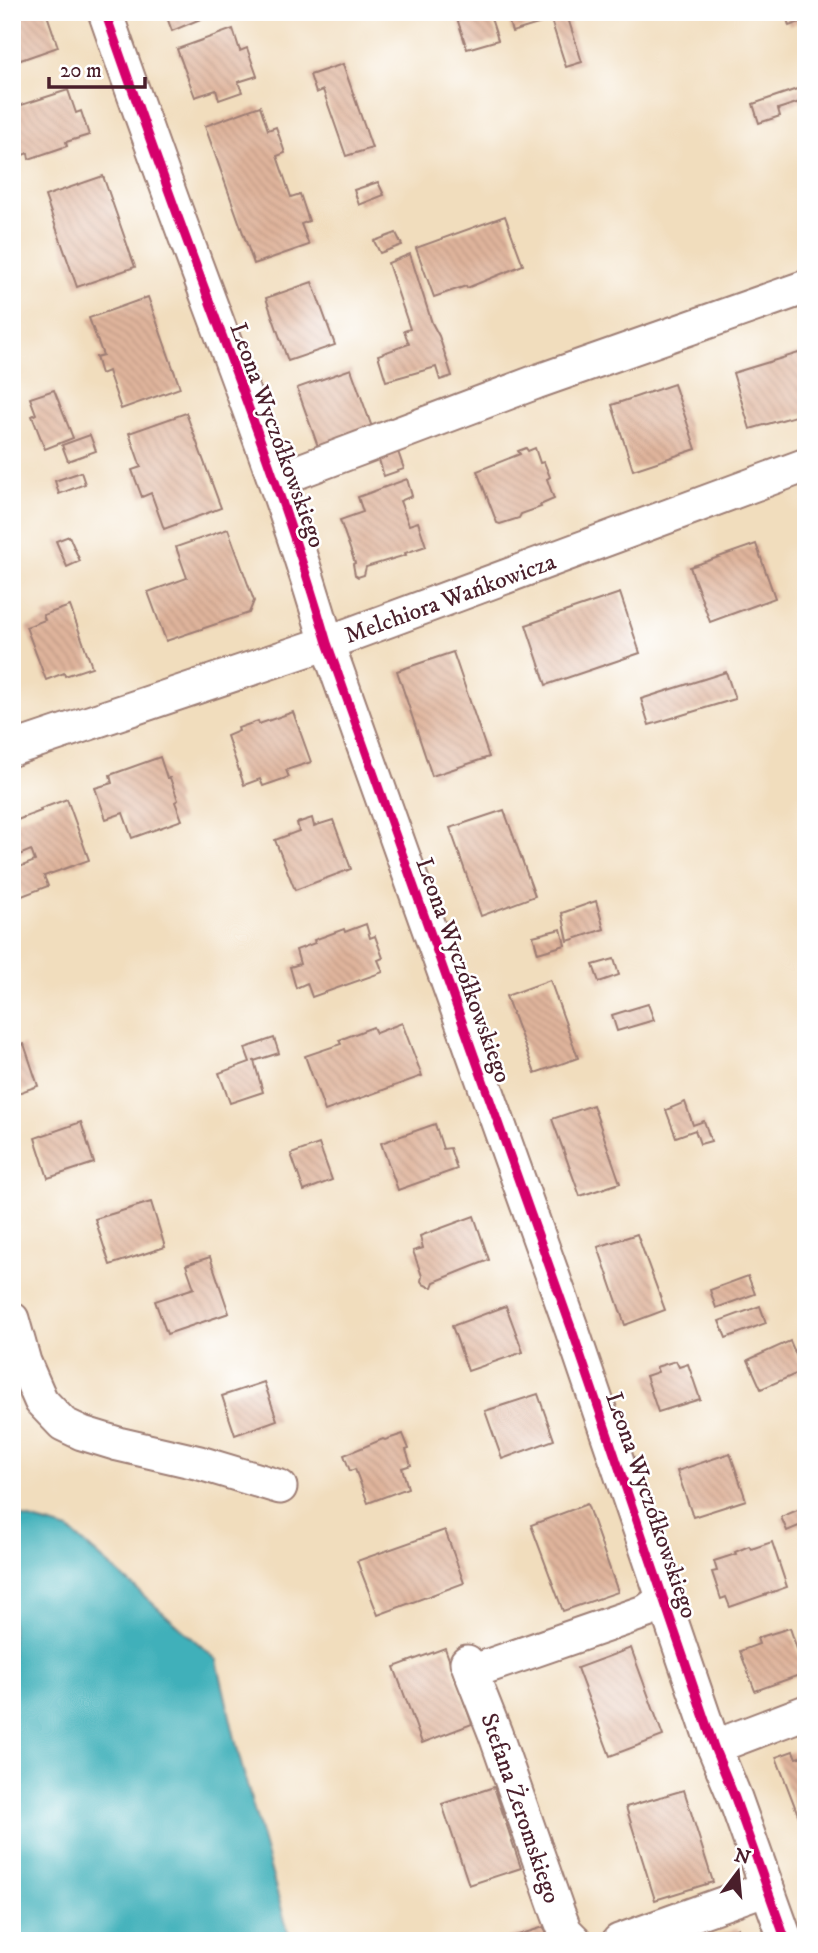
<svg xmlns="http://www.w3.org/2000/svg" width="818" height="1953" font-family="'IM FELL DW Pica',serif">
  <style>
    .water { fill: #40b0ba; stroke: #456872; stroke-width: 2 }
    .building { fill: url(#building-back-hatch) }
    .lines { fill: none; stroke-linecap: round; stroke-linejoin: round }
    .minor-casing { stroke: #9e7e74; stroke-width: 37 }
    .minor { stroke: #fff; stroke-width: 33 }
    .cycleway-casing { stroke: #fff; stroke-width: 13 }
    .cycleway { stroke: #d6006c; stroke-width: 9 }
    .labels { text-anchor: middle; stroke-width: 5; stroke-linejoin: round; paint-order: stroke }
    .street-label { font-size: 24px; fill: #4a1f2b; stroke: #fff }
  </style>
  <defs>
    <pattern id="building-back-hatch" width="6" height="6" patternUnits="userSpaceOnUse" patternTransform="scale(1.75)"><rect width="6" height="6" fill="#dfb49b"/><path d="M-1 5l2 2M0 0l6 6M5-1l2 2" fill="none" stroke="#c19a86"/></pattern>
  </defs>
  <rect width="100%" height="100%" fill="#fff"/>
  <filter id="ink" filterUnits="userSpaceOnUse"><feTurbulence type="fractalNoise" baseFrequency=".0143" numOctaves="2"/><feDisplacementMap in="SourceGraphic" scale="14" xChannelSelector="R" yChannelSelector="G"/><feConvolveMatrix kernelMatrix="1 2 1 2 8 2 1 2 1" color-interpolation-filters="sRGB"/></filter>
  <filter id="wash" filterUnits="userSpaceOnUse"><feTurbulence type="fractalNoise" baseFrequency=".00686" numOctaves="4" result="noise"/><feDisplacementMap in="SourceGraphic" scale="28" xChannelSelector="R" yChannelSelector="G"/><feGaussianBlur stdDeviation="1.57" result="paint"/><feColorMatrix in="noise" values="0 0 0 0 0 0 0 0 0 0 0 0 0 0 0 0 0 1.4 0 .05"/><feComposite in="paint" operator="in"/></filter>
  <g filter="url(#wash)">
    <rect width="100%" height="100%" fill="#f1ddbd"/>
    <polygon class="water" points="12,1514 69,1530 217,1660 239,1756 288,1932 301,1941 12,1941"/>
    <g id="blocks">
      <g class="building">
        <polygon points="12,12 46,12 58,47 12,63"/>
        <polygon points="165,12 217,12 172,31"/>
        <polygon points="455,12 489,12 498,40 467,49"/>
        <polygon points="506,12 566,12 582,62 566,67 551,20 512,32"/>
        <polygon points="785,12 806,12 806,20 789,26"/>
        <polygon points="233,29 240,51 247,48 257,76 238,82 242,92 219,100 216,90 195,97 177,49"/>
        <polygon points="343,64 372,148 346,156 323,90 316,93 310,75"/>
        <polygon points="806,86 806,100 778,109 780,116 759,123 753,104"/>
        <polygon points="68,90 76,113 81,111 89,135 66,142 67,146 29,159 28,153 20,156 12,134 12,132 19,130 12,108"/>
        <polygon points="260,106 268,130 276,127 285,153 277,156 291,197 300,194 309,221 301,224 309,245 254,264 205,126"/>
        <polygon points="103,176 135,267 77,287 45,196"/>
        <polygon points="378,182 384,195 359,205 354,190"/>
        <polygon points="505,216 523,265 467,288 466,286 434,297 416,248"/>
        <polygon points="396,233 402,245 380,253 374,241"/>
        <polygon points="410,254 432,323 439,336 452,376 440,380 436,367 386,381 378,355 409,344 404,331 410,329 388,263"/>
        <polygon points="312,282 335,345 288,361 266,298"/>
        <polygon points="148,297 180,388 121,409 108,371 101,374 96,357 103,355 89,318"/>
        <polygon points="805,351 806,413 750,429 733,373"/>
        <polygon points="351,369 374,433 320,452 297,388"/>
        <polygon points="674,384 696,449 633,470 612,405"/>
        <polygon points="54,390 73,438 45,449 32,416 36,414 30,398"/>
        <polygon points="186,413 221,508 164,529 151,493 142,497 132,470 141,467 129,433"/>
        <polygon points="90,435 96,451 68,461 62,445"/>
        <polygon points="395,443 404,469 384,476 376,450"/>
        <polygon points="526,448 528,451 535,448 540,463 544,462 550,477 547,479 554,499 540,505 541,507 521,514 519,518 500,524 497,523 477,471 520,454 518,451"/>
        <polygon points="81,472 85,484 59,494 55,481"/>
        <polygon points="407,479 412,496 400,501 409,525 418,522 426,546 405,553 406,555 366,567 364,575 358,577 355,575 353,564 355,563 340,520 363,512 358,497"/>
        <polygon points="228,529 254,601 249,613 166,641 148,592 187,578 176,547"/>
        <polygon points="69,536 80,561 67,567 56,541"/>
        <polygon points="756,544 775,598 710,622 690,567"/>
        <polygon points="620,593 640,653 546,685 526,625"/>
        <polygon points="70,606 92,667 65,676 64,673 46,680 26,627 45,620 43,615"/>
        <polygon points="453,652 489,757 432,776 397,671"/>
        <polygon points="726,672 735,699 649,725 641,699"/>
        <polygon points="293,712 311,762 286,770 289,777 263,786 260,779 244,785 227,736 239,731 238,728 258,721 259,724"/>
        <polygon points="160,757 167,778 170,778 178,800 175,802 182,820 132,838 123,813 106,819 95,788 112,783 110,775"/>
        <polygon points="67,799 89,860 44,876 48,886 22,896 12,870 35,861 31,850 12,858 12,822 41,811 40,809"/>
        <polygon points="504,810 535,896 481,916 450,828"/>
        <polygon points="312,818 314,826 333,820 351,869 295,890 275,840 299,831 297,823"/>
        <polygon points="596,901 604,929 568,941 562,913"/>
        <polygon points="366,924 370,938 375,936 383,958 378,960 383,972 312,997 307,983 296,988 290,967 300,964 296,950 315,943 314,940 344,929 345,932"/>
        <polygon points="561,929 565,945 538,953 533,936"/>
        <polygon points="614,959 619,975 599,982 593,965"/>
        <polygon points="550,980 578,1058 535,1073 506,996"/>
        <polygon points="648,1004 654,1020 617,1031 612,1015"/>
        <polygon points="402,1023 422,1076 325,1111 305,1056 341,1044 339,1040 373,1027 376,1033"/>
        <polygon points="274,1038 279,1053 254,1061 263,1092 230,1103 219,1073 250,1062 245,1048"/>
        <polygon points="24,1044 38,1086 12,1095 12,1049"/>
        <polygon points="685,1102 693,1125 704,1121 711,1141 700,1144 695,1130 676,1137 666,1110"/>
        <polygon points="593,1105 620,1183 580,1196 552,1119"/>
        <polygon points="81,1122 94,1163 48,1178 35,1138"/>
        <polygon points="435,1124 443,1149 450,1148 457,1169 398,1190 381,1143"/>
        <polygon points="319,1144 332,1180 304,1191 291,1154"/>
        <polygon points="151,1202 165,1247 110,1265 95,1219"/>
        <polygon points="474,1216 489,1260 434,1282 432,1287 429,1287 423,1284 421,1281 422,1276 413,1251 423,1248 420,1236"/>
        <polygon points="637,1234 665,1310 625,1325 598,1247"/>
        <polygon points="210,1257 229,1313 167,1334 155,1301 194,1288 186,1265"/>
        <polygon points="748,1276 755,1294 716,1308 710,1290"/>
        <polygon points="506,1306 523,1352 468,1371 452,1326"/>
        <polygon points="760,1306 766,1323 726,1338 719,1321"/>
        <polygon points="790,1341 803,1371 761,1389 748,1360"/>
        <polygon points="676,1361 679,1367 688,1364 700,1399 658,1412 646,1376 658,1372 656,1367"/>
        <polygon points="264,1382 277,1420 235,1435 222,1396"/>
        <polygon points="538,1394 554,1440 502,1459 485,1411"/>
        <polygon points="403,1434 409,1449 406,1450 411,1465 402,1468 408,1488 368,1503 355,1469 350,1471 344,1455 383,1439 385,1440"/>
        <polygon points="730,1453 746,1500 693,1517 677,1471"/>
        <polygon points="587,1504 618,1592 563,1611 531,1525"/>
        <polygon points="802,1508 806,1523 787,1531 781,1517"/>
        <polygon points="445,1530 464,1583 378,1615 357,1561"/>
        <polygon points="772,1542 787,1587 730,1607 726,1597 721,1599 712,1572 717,1571 714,1561 736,1554 735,1552 749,1546 751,1549"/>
        <polygon points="790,1628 805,1673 755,1691 740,1651 759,1644 757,1638"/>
        <polygon points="445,1648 472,1724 422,1743 394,1667"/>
        <polygon points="631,1648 663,1736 610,1756 577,1668"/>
        <polygon points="793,1751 796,1758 806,1755 805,1833 776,1757"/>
        <polygon points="494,1787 521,1868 469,1885 442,1804"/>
        <polygon points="684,1790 713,1882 655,1900 626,1807"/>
        <polygon points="544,1927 549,1941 503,1941 502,1940"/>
        <polygon points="738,1928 742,1941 705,1941"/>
      </g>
    </g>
  </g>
  <g filter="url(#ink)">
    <use href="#blocks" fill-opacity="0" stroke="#9e7e74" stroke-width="2"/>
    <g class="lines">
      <defs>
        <g id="minor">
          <path d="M 105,12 C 137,104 170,196 204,287 C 248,405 292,522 327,643 L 572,1330 L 714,1747 L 735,1798 L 786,1941"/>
          <polyline points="276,480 536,382 806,287"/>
          <polyline points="12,749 327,643 806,465"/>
          <polyline points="12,1319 24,1362 41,1401 63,1424 82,1433 118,1444 200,1463 280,1487"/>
          <polyline points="467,1662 495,1733 558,1913 565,1931 575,1941"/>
          <polyline points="471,1672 647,1611 664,1598"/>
          <polyline points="714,1747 806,1712"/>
          <polyline points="619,1941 767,1888"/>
        </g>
      </defs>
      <use href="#minor" class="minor-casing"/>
      <use href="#minor" class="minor"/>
      <defs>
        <path id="cycleway" d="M 105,12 C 137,104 170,196 204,287 C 248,405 292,522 327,643 L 572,1330 L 714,1747 L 735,1798 L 786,1941"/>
      </defs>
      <use href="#cycleway" class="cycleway-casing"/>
      <use href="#cycleway" class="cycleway"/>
    </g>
  </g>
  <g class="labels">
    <g class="street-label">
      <text transform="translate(278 435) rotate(70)" y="8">Leona Wyczółkowskiego</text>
      <text transform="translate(450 598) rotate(-20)" y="8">Melchiora Wańkowicza</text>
      <text transform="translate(464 970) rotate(70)" y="8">Leona Wyczółkowskiego</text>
      <text transform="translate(652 1505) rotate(71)" y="8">Leona Wyczółkowskiego</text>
      <text transform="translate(521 1808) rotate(71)" y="8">Stefana Żeromskiego</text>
    </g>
  </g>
  <rect width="818" height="1953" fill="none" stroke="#fff" stroke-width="42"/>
  <g transform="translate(738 1872) rotate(16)" stroke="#ffffff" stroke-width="5" paint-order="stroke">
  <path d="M0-5L12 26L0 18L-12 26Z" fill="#4a1f2b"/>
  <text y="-10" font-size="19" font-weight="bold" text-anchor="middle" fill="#4a1f2b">N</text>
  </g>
  <path d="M49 77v10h96v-10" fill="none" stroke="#4a1f2b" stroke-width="3.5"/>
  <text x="60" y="77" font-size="21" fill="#4a1f2b" stroke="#ffffff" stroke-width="5" paint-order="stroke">20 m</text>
</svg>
